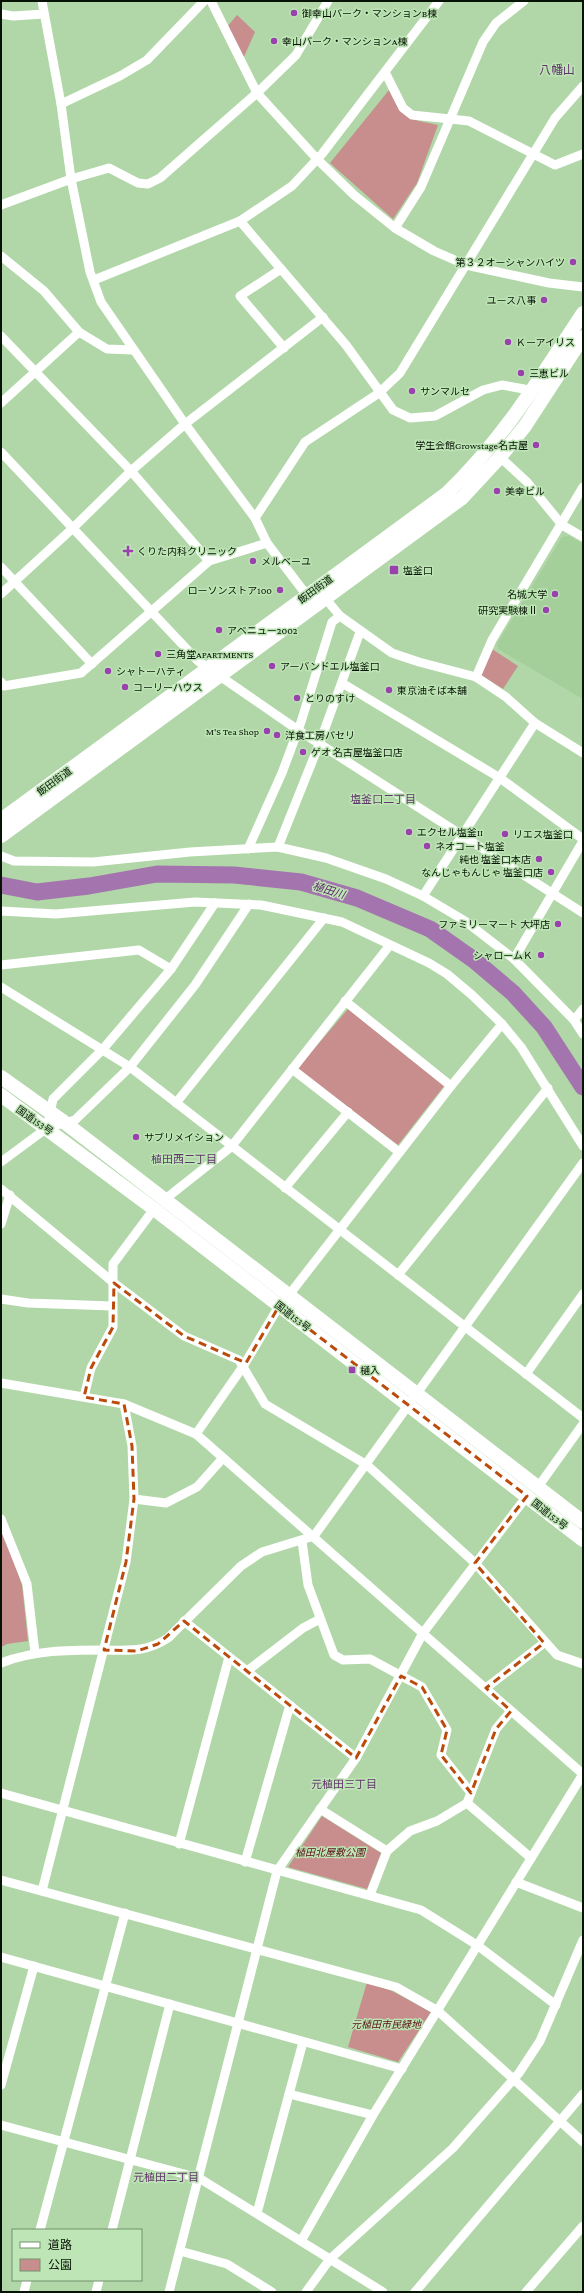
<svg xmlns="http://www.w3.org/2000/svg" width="584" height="2293" font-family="'Crimson Pro','Noto Sans JP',serif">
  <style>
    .built { fill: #a4cf9a }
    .green { fill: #c88e8d }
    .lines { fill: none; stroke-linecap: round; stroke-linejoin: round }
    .river { stroke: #a474af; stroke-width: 17 }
    .minor { stroke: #fff; stroke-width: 9 }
    .highway { stroke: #fff; stroke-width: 14 }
    .marked { fill: none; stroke: #bb4b0b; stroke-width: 3; stroke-dasharray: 8 5; stroke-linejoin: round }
    .poi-dot { fill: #9941ad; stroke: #bee5b5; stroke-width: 1.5 }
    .labels { text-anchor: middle; stroke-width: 3; stroke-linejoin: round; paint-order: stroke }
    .poi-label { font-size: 10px; fill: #071405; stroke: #bee5b5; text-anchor: start }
    .street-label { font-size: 10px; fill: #071405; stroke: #bee5b5 }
    .park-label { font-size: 10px; font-style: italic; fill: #590e17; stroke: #bee5b5 }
    .neighbourhood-label { font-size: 11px; fill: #61366b; stroke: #bee5b5 }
    .water-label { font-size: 11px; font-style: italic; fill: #5a1e68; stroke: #bee5b5 }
    .quarter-label { font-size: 12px; fill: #61366b; stroke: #bee5b5 }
  </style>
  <rect width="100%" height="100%" fill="#b1d7a8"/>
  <polygon class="built" points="569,536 583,544 583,699 498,649 497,644 562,537"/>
  <g class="green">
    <polygon points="237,15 255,32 243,59 226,28"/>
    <path d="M 389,90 C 404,121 406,118 438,125 L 417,183 L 393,219 L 330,163 Z"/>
    <polygon points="492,649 518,666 503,689 481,675"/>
    <polygon points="348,1009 444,1086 398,1145 297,1069"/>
    <polygon points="1,1524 22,1585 28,1641 7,1644 1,1647"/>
    <polygon points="322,1816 381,1853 367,1889 288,1867"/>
    <polygon points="367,1982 392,1991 431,2012 398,2062 348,2047"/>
  </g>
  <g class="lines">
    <polyline class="river" points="1,885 37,892 89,886 157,874 234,875 301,882 357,898 430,929 474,960 513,993 544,1027 583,1087"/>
    <g class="minor">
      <polyline points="42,1 61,104 71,179 90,272 101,302 185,424 255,518 267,543 302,589 308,594 326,599 340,616 392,653 419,662 476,677 506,697 535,723 583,753"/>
      <polyline points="211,1 257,93 317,159 354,195 395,228 434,251 466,265 549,283 583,287"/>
      <polyline points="1,14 13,16 44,14"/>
      <polyline points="385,72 403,108 412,115 469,121 555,165 583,154"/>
      <polyline points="61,104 120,76 147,60 204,1"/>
      <polyline points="1,205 71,179 109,168 138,183 148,184 160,178 257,93 296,55 328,1"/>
      <polyline points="240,221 346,345 393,410 410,418 435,416 483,390 502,385 524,389 531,393"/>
      <polyline points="395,228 421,187 483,42 496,23 524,1"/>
      <polyline points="1,256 44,291 79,332"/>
      <polyline points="281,269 240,296 284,348"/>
      <polyline points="94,280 240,221 292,186 322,154 439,1"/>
      <polyline points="1,336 131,471 209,561"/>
      <polyline points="1,403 79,332 107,349 133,350"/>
      <polyline points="1,452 198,661 298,730 583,913"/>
      <polyline points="500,457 527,482 562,525 583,537"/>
      <polyline points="255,518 305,442 379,393 400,373 555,118 583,86"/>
      <polyline points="1,567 92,664"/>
      <polyline points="1,594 73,528 131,471 185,424 323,317"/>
      <polyline points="476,677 492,640 583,487"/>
      <polyline points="1,682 4,686 81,673 209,561 267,543"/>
      <polyline points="342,683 500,778 583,839"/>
      <polyline points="278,847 320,742 360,632"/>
      <polyline points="248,849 282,773 301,722 332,622 340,616"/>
      <polyline points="1,856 14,861 93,862 190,852 278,847 326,858 386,879 423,896 465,921 514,959 574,1020 583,1034"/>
      <polyline points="423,896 535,723"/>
      <polyline points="1,911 56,914 195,902 261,905 342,922 429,963 447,974 472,995 502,1024 521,1047 583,1146"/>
      <polyline points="514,959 583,841"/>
      <polyline points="1,965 139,950 171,969"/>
      <polyline points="1,987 130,1067 583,1418"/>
      <polyline points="345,1001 451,1086"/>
      <polyline points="574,1020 583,1009"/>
      <polyline points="292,1069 399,1152"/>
      <polyline points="176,1103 324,918"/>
      <polyline points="47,1128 53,1099 103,1049 171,969 215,903"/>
      <polyline points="1,1162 47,1128 75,1120 130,1067 195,985 249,904"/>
      <polyline points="285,1188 348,1112"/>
      <polyline points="1,1189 114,1283 184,1336 239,1360 265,1404 367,1465 475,1563 557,1655 583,1664"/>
      <polyline points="164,1200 231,1147 390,945"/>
      <polyline points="1,1224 10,1195"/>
      <polyline points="398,1275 548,1088"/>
      <polyline points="289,1295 451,1086 502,1024"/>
      <polyline points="1,1299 28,1303 112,1306"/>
      <polyline points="526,1374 583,1294"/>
      <polyline points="1,1383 124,1404 196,1434 583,1774"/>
      <polyline points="84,1397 91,1368 113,1327 113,1264 154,1209"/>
      <polyline points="196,1434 244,1365 279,1306"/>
      <polyline points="538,1487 583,1424"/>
      <polyline points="134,1499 166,1503 197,1487 223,1458"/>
      <polyline points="1,1519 27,1584 35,1653"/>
      <polyline points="302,1541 308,1585 334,1655 343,1660 370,1659 422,1687 447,1730 441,1755 471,1793"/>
      <polyline points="184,1621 356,1758"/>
      <path d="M 1,1663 C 34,1650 69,1650 103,1650 C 129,1650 145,1653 168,1638 L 241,1566 L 262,1552 L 314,1536 L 583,1163"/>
      <polyline points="247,1671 303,1628 320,1619"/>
      <polyline points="486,1688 544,1643"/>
      <polyline points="1,1793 421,1910 477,1945 556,2005"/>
      <polyline points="467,1803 531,1858"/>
      <polyline points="320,1809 387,1851"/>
      <polyline points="179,1844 229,1657"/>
      <polyline points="245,1862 290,1705"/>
      <polyline points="1,1880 396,1987 438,2011 583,2142"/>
      <polyline points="516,1882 583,1908"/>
      <polyline points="42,1891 126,1562 134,1499 132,1446 124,1404"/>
      <polyline points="370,1895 387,1851 410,1831 437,1821 467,1803 496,1729 511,1711"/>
      <polyline points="1,1957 402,2069"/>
      <polyline points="1,2085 34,1966"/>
      <polyline points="289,2094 373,2115"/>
      <polyline points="1,2125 199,2178 383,2292"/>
      <polyline points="257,2213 303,2042"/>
      <polyline points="40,2230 125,1913"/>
      <polyline points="112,2230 170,2004"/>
      <polyline points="301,2241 373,2115 583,1774"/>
      <polyline points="180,2251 227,2264 272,2292"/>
      <polyline points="24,2292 27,2280"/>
      <polyline points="96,2292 99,2280"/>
      <polyline points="169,2292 277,1871 356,1758 423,1633 527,1496"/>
      <polyline points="306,2292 330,2259 453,2148 519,2073 540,2041 583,1940"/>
      <polyline points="415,2292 583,2094"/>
      <polyline points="526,2292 583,2226"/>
    </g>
    <g class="highway">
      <path d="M 1,820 L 446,494 C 502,441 541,377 583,313"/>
      <polyline points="1,836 462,498 500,457 525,426 583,337"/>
      <polyline points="1,1077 64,1122 583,1522"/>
      <polyline points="1,1095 154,1209 583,1540"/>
    </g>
  </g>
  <path class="marked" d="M 114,1283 L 184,1336 L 246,1363 L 279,1306 L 527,1496 L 475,1563 L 544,1643 L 486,1688 L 511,1711 L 496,1729 L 471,1793 L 441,1755 L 447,1730 L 422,1687 L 401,1676 L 356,1758 L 184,1621 L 158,1644 L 137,1651 L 104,1650 L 126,1562 L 134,1499 L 132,1446 L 124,1404 L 84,1397 L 91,1368 L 113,1327 Z"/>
  <g class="poi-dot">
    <circle cx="294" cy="13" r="4"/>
    <circle cx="274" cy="41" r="4"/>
    <circle cx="573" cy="262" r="4"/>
    <circle cx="544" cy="300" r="4"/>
    <circle cx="508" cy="342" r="4"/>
    <circle cx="521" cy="373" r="4"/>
    <circle cx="412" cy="391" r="4"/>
    <circle cx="536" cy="445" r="4"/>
    <circle cx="497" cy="491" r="4"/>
    <path d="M126 545h4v4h4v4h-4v4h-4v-4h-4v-4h4z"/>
    <circle cx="253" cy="561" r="4"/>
    <rect x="389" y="565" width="10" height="10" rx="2"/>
    <circle cx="280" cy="590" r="4"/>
    <circle cx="555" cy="594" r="4"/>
    <circle cx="546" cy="610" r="4"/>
    <circle cx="219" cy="630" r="4"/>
    <circle cx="158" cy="654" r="4"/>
    <circle cx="272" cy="666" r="4"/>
    <circle cx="108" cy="671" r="4"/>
    <circle cx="125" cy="687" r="4"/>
    <circle cx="389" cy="690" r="4"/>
    <circle cx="297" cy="698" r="4"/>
    <circle cx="267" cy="731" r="4"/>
    <circle cx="277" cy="735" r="4"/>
    <circle cx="303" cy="752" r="4"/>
    <circle cx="409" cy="832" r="4"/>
    <circle cx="505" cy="834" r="4"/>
    <circle cx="427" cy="846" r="4"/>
    <circle cx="539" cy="859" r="4"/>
    <circle cx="551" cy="872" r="4"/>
    <circle cx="558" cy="924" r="4"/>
    <circle cx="541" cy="955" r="4"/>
    <circle cx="136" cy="1137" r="4"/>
    <rect x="348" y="1366" width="8" height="8" rx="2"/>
  </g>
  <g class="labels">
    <g class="poi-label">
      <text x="302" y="17">御幸山パーク・マンションB棟</text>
      <text x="282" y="45">幸山パーク・マンションA棟</text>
      <text x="565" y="266" text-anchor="end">第３２オーシャンハイツ</text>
      <text x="536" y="304" text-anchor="end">ユース八事</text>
      <text x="516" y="346">Ｋーアイリス</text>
      <text x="529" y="377">三恵ビル</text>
      <text x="420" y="395">サンマルセ</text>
      <text x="528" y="449" text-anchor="end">学生会館Growstage名古屋</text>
      <text x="505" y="495">美幸ビル</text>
      <text x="137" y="555">くりた内科クリニック</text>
      <text x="261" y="565">メルベーユ</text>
      <text x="403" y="574">塩釜口</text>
      <text x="272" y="594" text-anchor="end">ローソンストア100</text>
      <text x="547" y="598" text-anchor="end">名城大学</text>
      <text x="538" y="614" text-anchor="end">研究実験棟Ⅱ</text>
      <text x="227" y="634">アベニュー2002</text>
      <text x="166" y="658">三角堂APARTMENTS</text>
      <text x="280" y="670">アーバンドエル塩釜口</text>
      <text x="116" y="675">シャトーハティ</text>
      <text x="133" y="691">コーリーハウス</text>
      <text x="397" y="694">東京油そば本舗</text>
      <text x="305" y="702">とりのすけ</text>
      <text x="259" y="735" text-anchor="end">M'S Tea Shop</text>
      <text x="285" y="739">洋食工房パセリ</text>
      <text x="311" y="756">ゲオ 名古屋塩釜口店</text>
      <text x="417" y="836">エクセル塩釜II</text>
      <text x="513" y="838">リエス塩釜口</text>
      <text x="435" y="850">ネオコート塩釜</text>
      <text x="531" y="863" text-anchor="end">純也 塩釜口本店</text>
      <text x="543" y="876" text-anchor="end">なんじゃもんじゃ 塩釜口店</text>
      <text x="550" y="928" text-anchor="end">ファミリーマート 大坪店</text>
      <text x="533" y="959" text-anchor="end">シャロームＫ</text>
      <text x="144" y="1141">サブリメイション</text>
      <text x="360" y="1374">樋入</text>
    </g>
    <g class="street-label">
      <text transform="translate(315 589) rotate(-36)" y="4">飯田街道</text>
      <text transform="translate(54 781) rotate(-36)" y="4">飯田街道</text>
      <text transform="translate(35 1120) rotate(35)" y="4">国道153号</text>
      <text transform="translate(293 1316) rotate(38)" y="4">国道153号</text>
      <text transform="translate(550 1514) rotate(38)" y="4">国道153号</text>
    </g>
    <g class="park-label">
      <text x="330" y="1856">植田北屋敷公園</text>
      <text x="386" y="2028">元植田市民緑地</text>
    </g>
    <g class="neighbourhood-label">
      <text x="383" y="803">塩釜口二丁目</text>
      <text x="184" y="1163">植田西二丁目</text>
      <text x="344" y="1788">元植田三丁目</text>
      <text x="166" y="2181">元植田二丁目</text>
    </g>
    <g class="water-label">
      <text transform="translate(329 890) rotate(17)" y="4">植田川</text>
    </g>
    <g class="quarter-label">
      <text x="557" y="74">八幡山</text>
    </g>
  </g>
  <rect width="584" height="2293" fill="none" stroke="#071405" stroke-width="4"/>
  <rect x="12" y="2229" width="130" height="52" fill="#bee5b5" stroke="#75916f"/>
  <rect x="20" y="2242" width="20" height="6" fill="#ffffff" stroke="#75916f"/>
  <text x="48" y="2249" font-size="12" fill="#071405">道路</text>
  <rect x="20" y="2259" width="20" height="12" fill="#c88e8d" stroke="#75916f"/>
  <text x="48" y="2269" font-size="12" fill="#071405">公園</text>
</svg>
